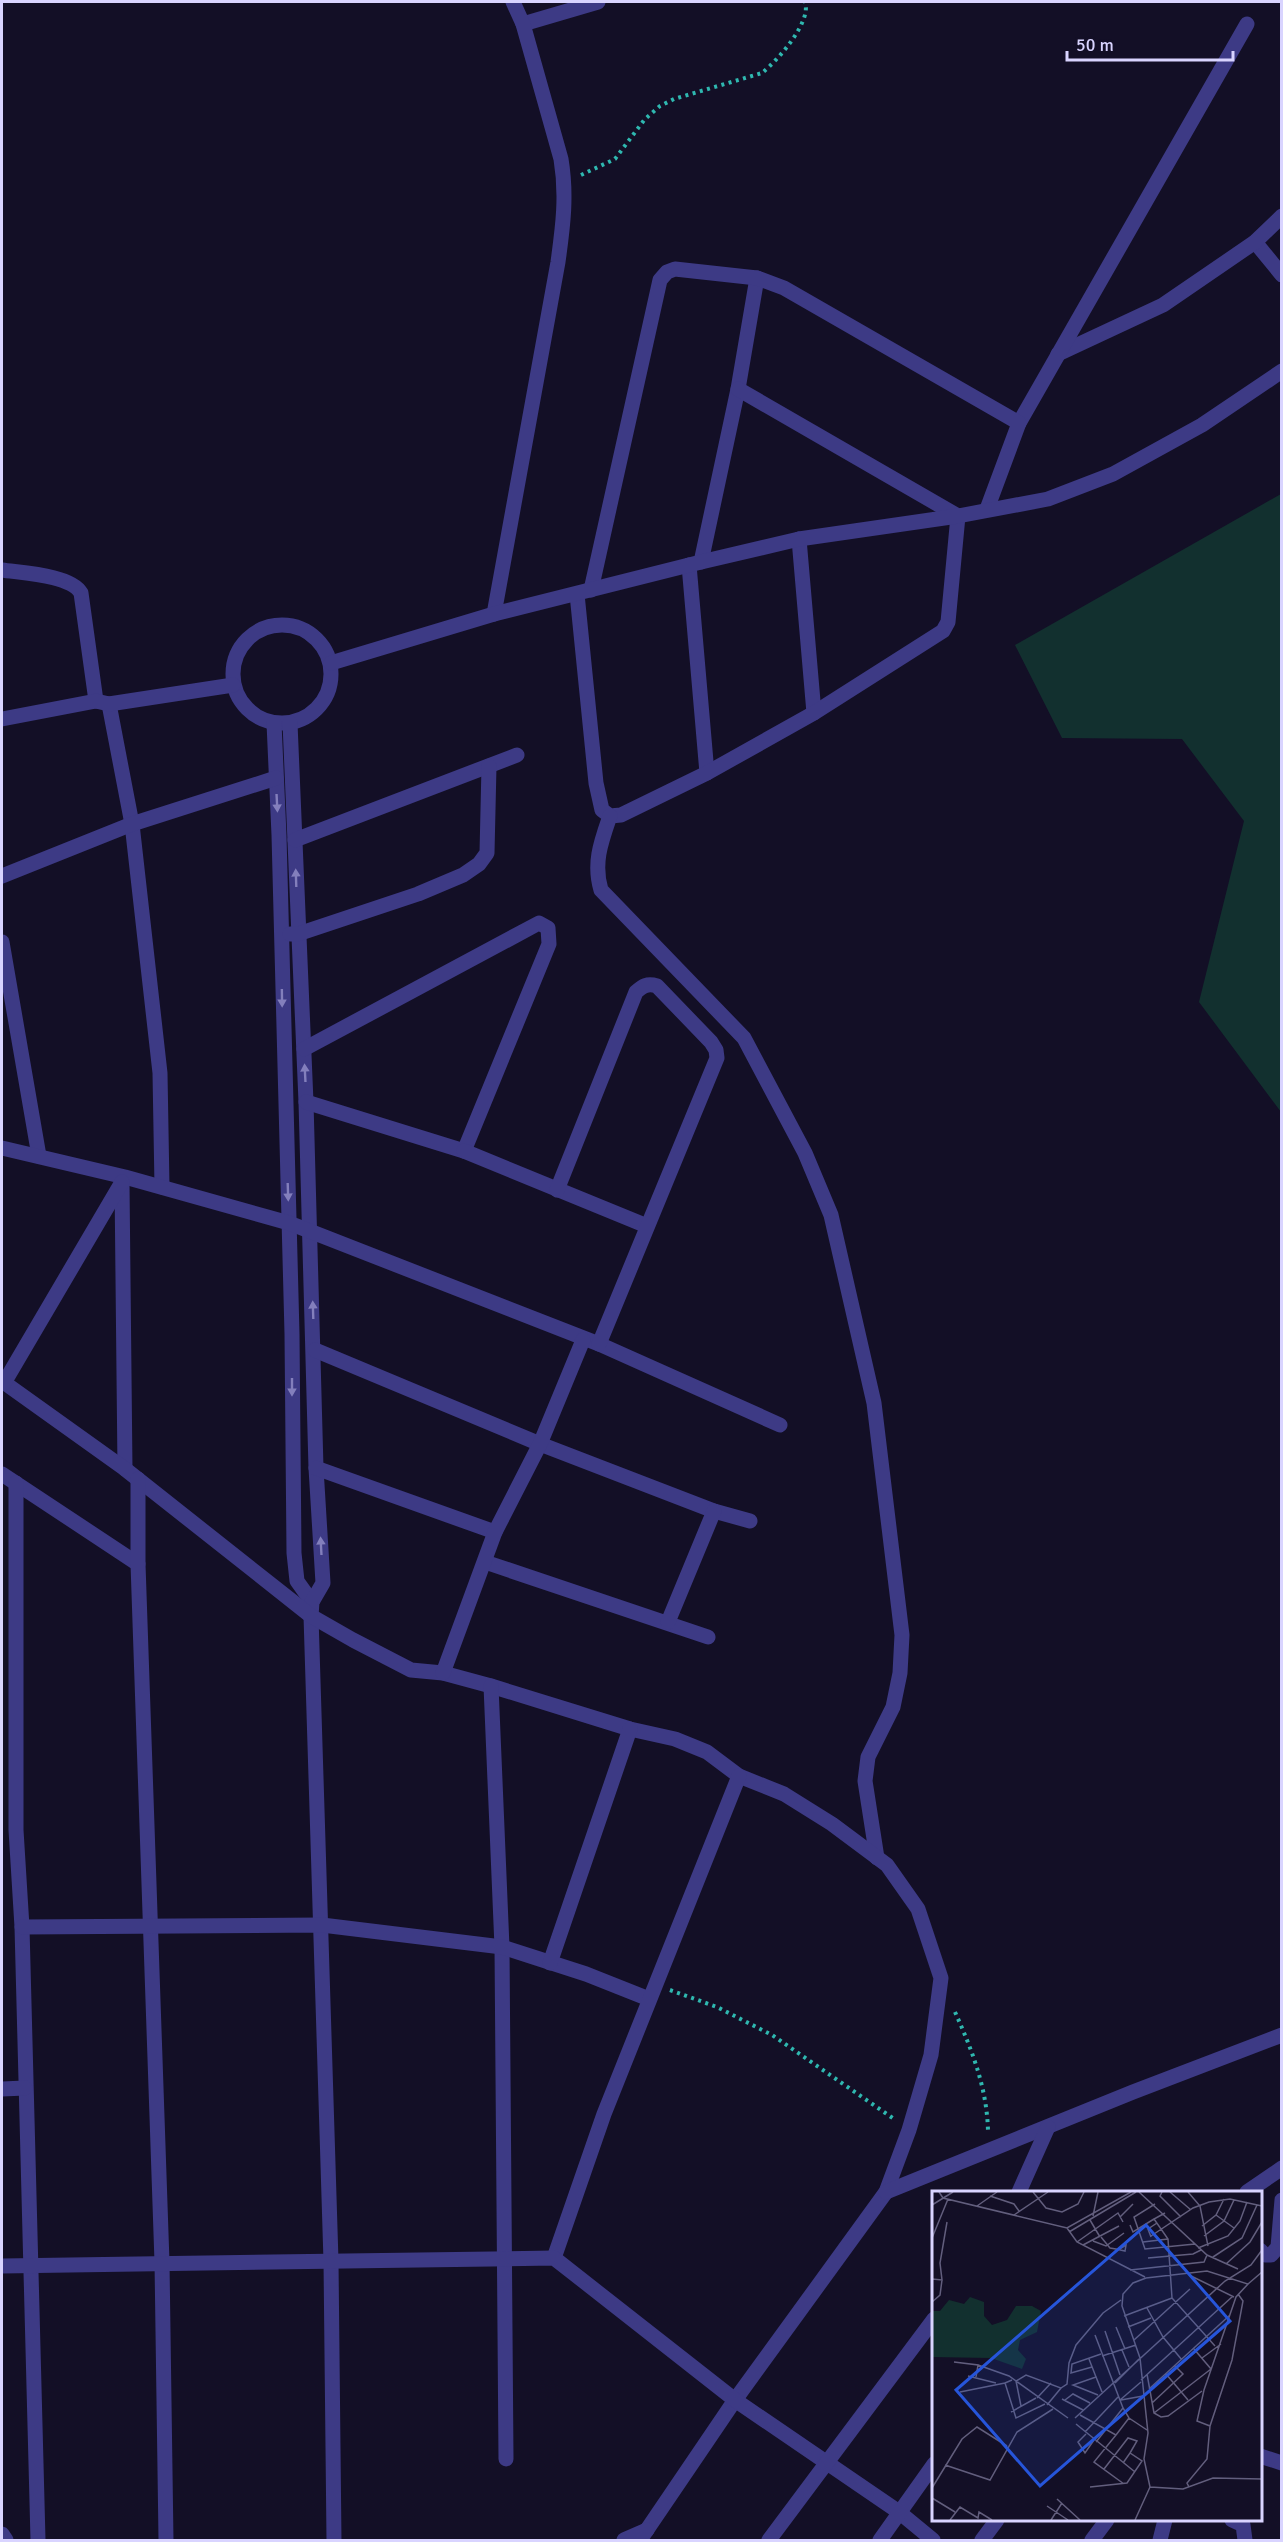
<svg xmlns="http://www.w3.org/2000/svg" width="1283" height="2542" font-family="Signika,sans-serif">
  <style>
    .green { fill: #12302f }
    .lines { fill: none; stroke-linecap: round; stroke-linejoin: round }
    .path { stroke: #2fb8b0; stroke-width: 4; stroke-dasharray: 3 4.5; stroke-linecap: butt }
    .minor { stroke: #3d3a85; stroke-width: 15 }
    .oneway { fill: #837fbc }
    .inset-road { fill: none; stroke: #625e7d; stroke-width: 1.5 }
    .view { fill: #2655da; fill-opacity: 0.15; stroke: #2655da; stroke-width: 3 }
    .inset-edge { fill: none; stroke: #d9d4ff; stroke-width: 3 }
  </style>
  <rect width="100%" height="100%" fill="#130f26"/>
  <polygon class="green" points="1281,494 1281,1112 1199,1002 1244,821 1182,739 1062,738 1015,645"/>
  <g class="lines">
    <g class="path">
      <path d="M 581,175 L 615,159 L 645,119 L 660,106 L 674,99 L 762,73 C 777,61 812,22 805,2"/>
      <polyline points="670,1990 717,2007 772,2035 894,2119"/>
      <path d="M 955,2012 C 972,2050 987,2088 988,2131"/>
    </g>
    <g class="minor">
      <polyline points="523,24 598,2"/>
      <polyline points="1255,242 1282,275"/>
      <polyline points="1058,354 1163,305 1255,242 1282,216"/>
      <polyline points="1019,423 1247,24"/>
      <polyline points="799,539 814,713"/>
      <polyline points="701,562 738,389 757,278"/>
      <polyline points="689,565 707,773"/>
      <path d="M 2,570 C 22,573 71,575 81,593 L 96,701"/>
      <polyline points="591,590 660,280 667,272 675,269 757,278 784,288 1019,423 987,509"/>
      <polyline points="577,594 596,783 602,810 610,816 621,815 707,773 814,713 943,631 948,622 958,516 738,389"/>
      <path d="M 494,614 L 558,262 C 563,226 567,195 561,159 L 523,24 L 513,2"/>
      <circle cx="282" cy="674" r="49"/>
      <polyline points="331,663 494,614 701,562 799,539 958,516 1048,499 1113,474 1202,425 1282,371"/>
      <polyline points="109,704 132,824 160,1073 162,1187"/>
      <polyline points="2,719 96,701 109,704 233,685"/>
      <polyline points="274,723 279,835 292,1334 294,1553 297,1581 312,1602"/>
      <polyline points="290,723 306,1102 316,1468 323,1583 312,1602 311,1616 331,2261 334,2540"/>
      <path d="M 610,816 C 601,842 593,863 601,890 L 744,1038 L 805,1153 L 831,1215 L 874,1403 L 902,1635 L 900,1673 L 893,1707 L 868,1757 L 865,1781 L 877,1858"/>
      <polyline points="295,840 517,755"/>
      <polyline points="2,876 132,824 276,778"/>
      <polyline points="290,934 298,934 418,894 463,875 479,864 487,853 489,766"/>
      <polyline points="2,942 39,1156"/>
      <polyline points="304,1049 539,923 548,928 549,944 464,1151 306,1102"/>
      <polyline points="2,1148 125,1177 289,1223 599,1344 780,1425"/>
      <polyline points="464,1151 647,1226"/>
      <polyline points="122,1183 125,1469"/>
      <path d="M 557,1190 L 636,992 C 643,986 647,983 657,986 L 711,1042 L 716,1050 L 717,1058 L 599,1344"/>
      <polyline points="315,1350 540,1444 714,1511 750,1521"/>
      <polyline points="2,1381 125,1469 311,1616 353,1640 411,1670 443,1673 491,1686 630,1729 675,1739 707,1752 739,1776 784,1794 832,1824 887,1865 918,1909 941,1978 931,2055 909,2130 886,2192 735,2400 640,2540"/>
      <polyline points="4,1383 122,1182"/>
      <polyline points="316,1468 495,1532"/>
      <polyline points="2,1474 138,1564"/>
      <polyline points="138,1479 138,1564 162,2262 166,2540"/>
      <polyline points="16,1483 16,1830 22,1927 38,2540"/>
      <polyline points="485,1562 708,1637"/>
      <polyline points="668,1622 714,1511"/>
      <polyline points="443,1673 495,1532 540,1444 583,1340"/>
      <polyline points="491,1686 502,1947 506,2459"/>
      <polyline points="22,1927 322,1925 502,1947 586,1974 649,1999"/>
      <polyline points="550,1963 630,1729"/>
      <polyline points="2,2089 25,2088"/>
      <polyline points="886,2192 1133,2092 1282,2035"/>
      <polyline points="1019,2192 1048,2127"/>
      <polyline points="1247,2192 1282,2168"/>
      <polyline points="1260,2250 1265,2255 1271,2255 1278,2247 1282,2200"/>
      <polyline points="554,2258 604,2114 739,1776"/>
      <polyline points="2,2266 554,2258 735,2400 899,2512 933,2540"/>
      <polyline points="1260,2456 1282,2463"/>
      <polyline points="1232,2520 1243,2525 1245,2540"/>
      <polyline points="2,2534 6,2540"/>
      <polyline points="624,2540 647,2530"/>
      <polyline points="769,2540 934,2319"/>
      <polyline points="880,2540 934,2464"/>
      <polyline points="982,2540 997,2520"/>
      <polyline points="1092,2540 1107,2520"/>
      <polyline points="1160,2540 1165,2520"/>
    </g>
  </g>
  <defs><path id="oneway-solid" d="M-6-.8H1V-3.2L6.5 0L1 3.2V.8H-6Z" transform="scale(1.5)"/></defs>
  <g class="oneway">
    <use href="#oneway-solid" transform="translate(277 803) rotate(87)"/>
    <use href="#oneway-solid" transform="translate(296 878) rotate(-92)"/>
    <use href="#oneway-solid" transform="translate(282 998) rotate(89)"/>
    <use href="#oneway-solid" transform="translate(305 1073) rotate(-93)"/>
    <use href="#oneway-solid" transform="translate(288 1192) rotate(88)"/>
    <use href="#oneway-solid" transform="translate(313 1310) rotate(-92)"/>
    <use href="#oneway-solid" transform="translate(292 1387) rotate(90)"/>
    <use href="#oneway-solid" transform="translate(321 1546) rotate(-93)"/>
  </g>
  <g transform="translate(932 2191)">
    <rect width="330" height="330" fill="#130f26"/>
    <path d="M 38,106 L 52,111 L 52,125 L 60,134 L 75,129 L 84,115 L 100,115 L 109,120 L 105,141 L 88,149 L 86,159 L 94,168 L 90,178 L 59,167 L 0,166 L 0,120 L 8,120 L 17,109 L 32,113 Z" fill="#12302f"/>
    <path class="inset-road" d="M 7,1 L 11,7 L 135,37 L 199,1M 101,1 L 114,17 L 130,21 L 146,13 L 152,1M 207,1 L 275,64 L 306,78M 230,1 L 228,5 L 249,26M 238,1 L 259,19M 256,1 L 268,15 L 276,55M 58,5 L 82,13 L 87,20M 223,13 L 202,26 L 213,58 L 263,53M 0,14 L 21,1M 45,15 L 65,1M 233,22 L 222,28 L 236,48 L 240,107 L 283,155M 82,24 L 116,1M 284,24 L 302,37M 161,25 L 166,1M 188,26 L 201,13M 158,29 L 168,46M 198,34 L 201,41 L 222,28M 270,35 L 284,24 L 292,8M 135,37 L 145,51 L 213,86M 137,41 L 204,1M 219,45 L 261,17 L 277,11 L 298,8 L 330,15M 272,45 L 292,30 L 302,9M 169,46 L 178,57 L 184,58 L 193,60 L 194,54 L 186,59M 219,46 L 216,38 L 225,32M 0,47 L 16,8M 161,50 L 174,55 L 192,42M 145,51 L 186,22 L 191,31M 211,51 L 236,48M 151,54 L 187,35M 266,57 L 296,45 L 308,30 L 315,11M 281,66 L 310,47 L 325,14M 216,67 L 261,63 L 269,59M 294,73 L 318,51 L 330,31M 198,79 L 272,71 L 275,64M 257,84 L 302,106M 0,88 L 10,89 L 8,72 L 15,31M 316,93 L 330,81M 0,111 L 8,104 L 10,89M 215,117 L 231,146 L 250,169M 192,125 L 240,107M 184,136 L 193,158M 196,136 L 219,127M 173,140 L 188,184M 163,144 L 191,217 L 197,227 L 215,239M 202,149 L 258,98M 190,159 L 197,176M 170,165 L 204,154M 270,167 L 289,153M 157,168 L 164,186M 22,171 L 46,174 L 44,186M 46,174 L 77,185 L 136,227M 160,176 L 139,182 L 140,173 L 169,163M 215,183 L 222,222 L 229,226 L 236,225 L 270,200M 234,183 L 256,209M 36,185 L 64,192M 80,189 L 73,192 L 84,227 L 113,213M 209,189 L 301,105M 183,192 L 207,168M 129,197 L 135,193 L 137,172 L 144,154 L 171,122 L 189,109M 217,198 L 298,124M 28,201 L 73,192M 166,204 L 141,194 L 164,186 L 170,201M 105,207 L 119,192M 130,208 L 151,219M 133,209 L 141,203 L 158,212M 188,209 L 209,191M 189,209 L 211,205M 220,212 L 251,183 L 243,175M 89,215 L 84,190 L 94,184 L 129,197 L 115,214M 79,221 L 104,207M 222,222 L 279,178 L 262,158M 148,224 L 184,244 L 162,271 L 192,293M 143,227 L 293,90 L 319,74 L 330,59M 144,233 L 203,281M 153,241 L 186,206M 154,243 L 146,251 L 153,262 L 162,249M 184,244 L 197,227M 164,251 L 191,217M 13,274 L 58,289 L 85,241 L 121,218M 172,278 L 196,247 L 205,250 L 198,262M 158,296 L 195,292 L 210,270 L 198,262 L 191,272M 218,296 L 251,298 L 281,287 L 330,288M 257,296 L 255,292 L 275,268 L 278,235 L 300,169 L 311,110 L 306,103M 0,297 L 30,248 L 45,236 L 75,255M 0,307 L 23,321M 125,308 L 148,329M 115,315 L 136,329M 18,329 L 28,316 L 46,327 L 47,321 L 60,329M 119,329 L 130,312M 203,329 L 218,296 L 212,268 L 216,242 L 208,167 L 190,115 L 191,103 L 201,92 L 214,87 L 275,80 L 316,93 L 304,106 L 272,199 L 265,230 L 278,235"/>
    <path class="view" d="M 214,34 L 298,130 L 108,295 L 24,199 Z"/>
    <rect width="330" height="330" class="inset-edge"/>
  </g>
  <rect width="1283" height="2542" fill="none" stroke="#d9d4ff" stroke-width="6"/>
  <path d="M1067 51v9h166v-9" fill="none" stroke="#d9d4ff" stroke-width="3"/>
  <text x="1076" y="51" font-size="18" fill="#d9d4ff" stroke="#130f26" stroke-width="4.5" paint-order="stroke">50 m</text>
</svg>
